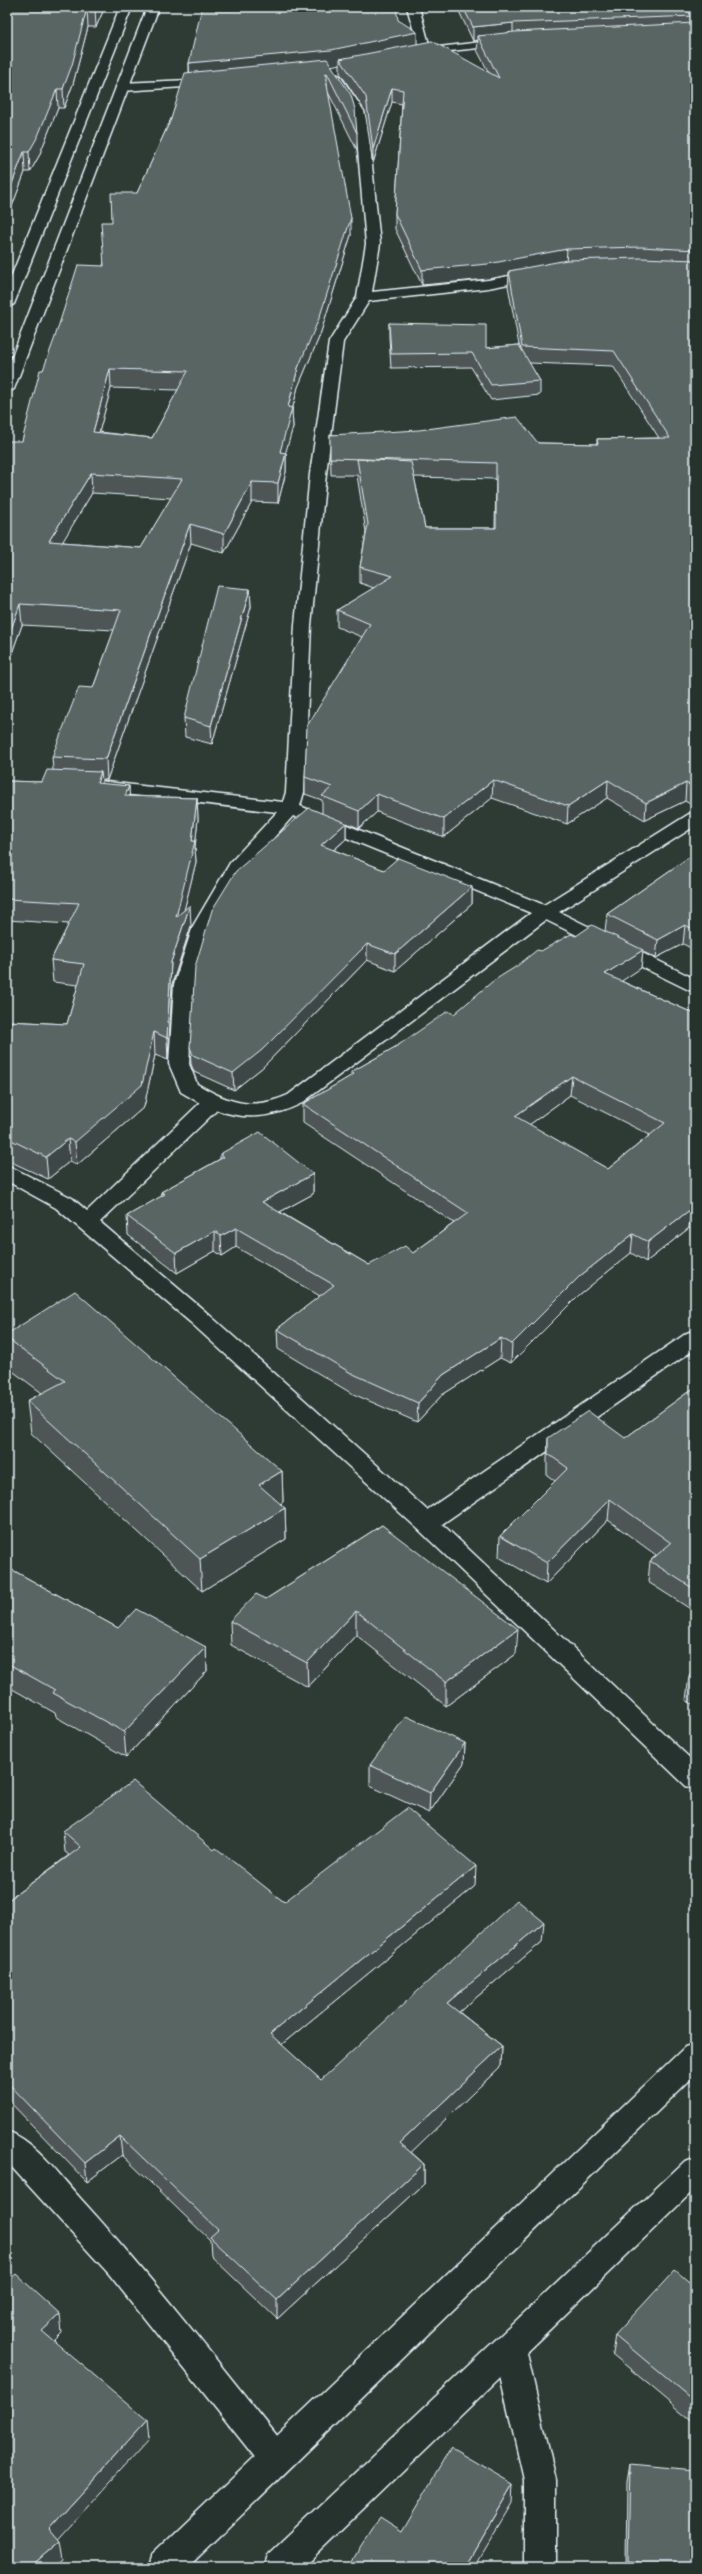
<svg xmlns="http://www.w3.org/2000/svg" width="702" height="2574" font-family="'Gochi Hand',sans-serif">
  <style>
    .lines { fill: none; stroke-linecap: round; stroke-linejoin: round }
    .minor-casing { stroke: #e8f1f8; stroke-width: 3 }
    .secondary-casing { stroke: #e8f1f8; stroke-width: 3 }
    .primary-casing { stroke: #e8f1f8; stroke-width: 3 }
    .minor { fill: #26332d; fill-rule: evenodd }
    .secondary { fill: #26332d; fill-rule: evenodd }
    .primary { fill: #26332d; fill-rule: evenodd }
    .wall { fill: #4d5755; stroke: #e8f1f8; fill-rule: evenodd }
    .shaded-wall { fill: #3e4745; stroke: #e8f1f8 }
    .building { fill: #596563; stroke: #e8f1f8; fill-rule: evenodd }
  </style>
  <rect width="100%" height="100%" fill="#2e3b35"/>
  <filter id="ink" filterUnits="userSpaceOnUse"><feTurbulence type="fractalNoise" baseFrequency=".025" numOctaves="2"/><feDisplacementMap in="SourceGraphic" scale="8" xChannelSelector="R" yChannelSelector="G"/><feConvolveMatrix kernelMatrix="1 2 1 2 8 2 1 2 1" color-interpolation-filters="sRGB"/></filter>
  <g filter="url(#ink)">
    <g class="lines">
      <defs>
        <g id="minor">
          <polygon points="407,7 419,7 430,48 508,39 514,42 508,45 411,55 411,51 419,49"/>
          <path d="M 336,74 L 340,76 L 364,111 L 368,126 L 380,244 L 372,292 L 488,280 L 539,270 L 546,274 L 539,278 L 488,288 L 369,301 L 343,342 L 326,474 L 311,625 L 304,792 L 300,806 L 544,905 L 689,814 L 695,813 L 695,826 L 559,912 L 695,979 L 695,993 L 546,920 L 302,1103 C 274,1117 247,1121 217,1110 L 100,1222 L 206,1312 L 427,1510 L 687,1333 L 695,1330 L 695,1349 L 442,1524 L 695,1763 L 695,1789 L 686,1786 L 418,1529 L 190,1322 L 56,1208 L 7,1181 L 7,1165 L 72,1198 L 87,1211 L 200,1103 L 181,1092 L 169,1064 L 174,984 L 193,926 L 230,863 L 277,812 L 98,791 L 92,790 L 89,786 L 92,782 L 98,781 L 283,802 L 286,792 L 295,625 L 310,474 L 329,342 L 357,297 L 366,244 L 356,126 L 352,111 L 330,78 ZM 293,816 L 531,913 L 288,1095 C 252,1111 229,1103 197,1084 L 189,1064 L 194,984 L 211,926 L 245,870 Z"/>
          <polygon points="211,79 215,81 215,85 122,91 116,87 122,83"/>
          <path d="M 7,2131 C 37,2142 59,2175 80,2198 C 153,2278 219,2364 287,2448 L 292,2459 L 287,2470 L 276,2475 L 265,2470 L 109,2274 L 7,2162 Z"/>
          <polygon points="510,2334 521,2339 526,2349 556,2480 556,2567 524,2567 524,2480 494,2349 499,2339"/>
        </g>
        <g id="secondary">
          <polygon points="695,2044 695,2075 188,2567 148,2567 152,2555 685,2047"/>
          <polygon points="695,2157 695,2189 304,2567 264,2567 268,2555 685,2161"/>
        </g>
        <g id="primary">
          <polygon points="120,7 132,7 14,304 7,308 7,287"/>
          <polygon points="147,7 159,7 14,389 7,393 7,370"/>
        </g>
      </defs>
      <use href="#minor" class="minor-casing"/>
      <use href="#secondary" class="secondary-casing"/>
      <use href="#primary" class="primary-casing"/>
      <use href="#minor" class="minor"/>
      <use href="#secondary" class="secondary"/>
      <use href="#primary" class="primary"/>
    </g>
    <g class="wall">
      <polygon points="7,7 105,7 96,27 88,27 73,84 64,108 58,108 39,156 30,172 25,172 11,209 7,208"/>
      <path d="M 457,7 L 695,7 L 695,807 L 685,801 L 645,820 L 607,798 L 567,824 L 492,798 L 444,837 L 377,812 L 359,828 L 346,823 L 346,839 L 334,850 L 384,870 L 472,887 L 472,904 L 395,971 L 367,960 L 263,1067 L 234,1090 L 194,1072 L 191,1064 L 190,1047 L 322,813 L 322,800 L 305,794 L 305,777 L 362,637 L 337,627 L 337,610 L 374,588 L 360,583 L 360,567 L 366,532 L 357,475 L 331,475 L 330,435 L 538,443 L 597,444 L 597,439 L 659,438 L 613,366 L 529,363 L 540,381 L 540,395 L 491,400 L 471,367 L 391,368 L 389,337 L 389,323 L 486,348 L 519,345 L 508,286 L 509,275 L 488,279 L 422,285 L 395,229 L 395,214 L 402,104 L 392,102 L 373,163 L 365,111 L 340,73 L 340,64 L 331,65 L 357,133 L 357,150 L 328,92 L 351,235 L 320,335 L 298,387 L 292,410 L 293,427 L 285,453 L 286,453 L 286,472 L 278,503 L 252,502 L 224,553 L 191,543 L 107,780 L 102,780 L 102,784 L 129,786 L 129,796 L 197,798 L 198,819 L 195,847 L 196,862 L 184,910 L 191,926 L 172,984 L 168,1060 L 155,1055 L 144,1107 L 77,1165 L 70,1161 L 48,1179 L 7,1160 L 7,1021 L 67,1024 L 78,985 L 53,982 L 51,960 L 69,924 L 7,920 L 7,781 L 42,782 L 53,770 L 52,757 L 93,688 L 114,630 L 22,625 L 7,667 L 22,441 L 43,370 L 103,266 L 112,222 L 137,193 L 171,119 L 189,73 L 189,63 L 398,20 L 417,44 L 489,73 L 477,50 L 478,40 L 473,41 ZM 111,388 L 178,390 L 152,438 L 99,432 ZM 414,477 L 496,479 L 495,528 L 425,528 ZM 92,493 L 171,498 L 141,548 L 62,542 Z"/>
      <polygon points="250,589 251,607 212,744 185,737 184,718"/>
      <path d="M 695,853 L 695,950 L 683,944 L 656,958 L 643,952 L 641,968 L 621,981 L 695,1014 L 695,1231 L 689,1228 L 646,1262 L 631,1253 L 579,1295 L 511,1363 L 500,1358 L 442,1395 L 417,1422 L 351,1393 L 278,1349 L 277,1329 L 320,1296 L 236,1247 L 222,1256 L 215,1251 L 177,1273 L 128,1235 L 127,1216 L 162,1196 L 161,1192 L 220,1159 L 220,1154 L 313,1174 L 313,1194 L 280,1212 L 369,1265 L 413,1253 L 454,1223 L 303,1123 L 303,1104 L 351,1076 L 351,1072 L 454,1014 L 541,951 L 576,936 L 605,931 L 607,914 ZM 570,1095 L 650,1135 L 608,1169 L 529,1125 Z"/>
      <polygon points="7,1334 282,1471 283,1502 281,1504 285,1508 286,1539 202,1591 31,1433 27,1401 42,1393 7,1367"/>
      <polygon points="695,1387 695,1607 692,1610 648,1582 650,1561 656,1555 608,1520 546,1584 499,1557 500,1536 555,1481 547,1475 547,1459 548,1438 625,1438"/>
      <polygon points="382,1525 516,1654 446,1706 356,1635 308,1687 231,1645 230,1621 266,1599"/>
      <polygon points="7,1567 118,1628 206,1647 207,1671 126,1757 56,1717 55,1713 7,1686"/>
      <polygon points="695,1670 695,1706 686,1700 689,1676"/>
      <polygon points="465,1743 464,1763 429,1813 370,1786 370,1765"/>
      <polygon points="63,1831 214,1850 284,1902 475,1886 281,2045 321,2080 542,1942 459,2012 502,2046 501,2066 411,2152 424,2164 424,2184 277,2319 211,2256 210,2240 122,2155 87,2182 7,2099 7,1901 69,1855 65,1852"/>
      <polygon points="695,2287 695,2423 612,2354 615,2335"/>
      <polygon points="630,2464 695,2567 626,2567 627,2482"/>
    </g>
    <g class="shaded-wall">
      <polygon points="96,7 105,7 96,27 95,9"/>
      <polygon points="87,8 88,27 73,84 64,108 63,89"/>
      <polygon points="513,23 513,36 478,36 478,40 473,41 473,27"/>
      <polygon points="417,32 417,48 340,59 340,64 331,66 190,79 189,63"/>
      <polygon points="327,73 327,90 325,74"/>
      <polygon points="392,88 392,102 373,163 373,149"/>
      <polygon points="57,89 58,108 39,156 30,172 29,152"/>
      <polygon points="24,152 25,172 11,209 10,189"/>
      <polygon points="351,218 351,235 320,335 298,387 292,410 293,427 280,472 280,452 288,407 298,368"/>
      <polygon points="567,249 566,264 509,271 509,275 488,279 422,285 422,270"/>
      <polygon points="110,369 111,388 94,451 93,432"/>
      <polygon points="286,453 286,472 278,503 278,483"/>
      <polygon points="91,473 92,493 51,561 49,541"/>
      <polygon points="252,482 252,502 224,553 224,534"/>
      <polygon points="190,524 191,543 107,780 106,759"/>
      <polygon points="250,589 251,607 212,744 211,726"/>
      <polygon points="20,604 22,625 7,667 7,641"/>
      <polygon points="101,772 103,793 97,783"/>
      <polygon points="493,780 492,798 444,837 444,819"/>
      <polygon points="608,780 607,798 567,824 568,806"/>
      <polygon points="686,783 685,801 645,820 646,803"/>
      <polygon points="129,786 130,807 125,796"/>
      <polygon points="377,794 377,812 359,828 359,811"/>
      <polygon points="197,798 198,819 195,847 196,862 177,939 176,917 192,841"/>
      <polygon points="346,823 346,839 321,861 321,845"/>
      <polygon points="472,887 472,904 395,971 395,954"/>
      <polygon points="190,905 191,926 172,984 168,1060 167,1038 171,962"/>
      <polygon points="685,925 683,944 656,958 658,940"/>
      <polygon points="367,944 367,960 263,1067 234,1090 233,1073"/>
      <polygon points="643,950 641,968 604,993 605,974"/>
      <polygon points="154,1032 155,1055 144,1107 77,1165 75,1142"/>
      <polygon points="572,1076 570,1095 514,1136 515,1116"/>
      <polygon points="68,1139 70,1161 48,1179 46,1157"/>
      <polygon points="313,1174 313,1194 263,1221 262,1202"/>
      <polygon points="691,1209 689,1228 646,1262 648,1242"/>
      <polygon points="236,1228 236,1247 222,1256 221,1236"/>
      <polygon points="215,1231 215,1251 177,1273 176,1253"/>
      <polygon points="633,1234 631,1253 579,1295 511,1363 512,1344 580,1276"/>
      <polygon points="501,1338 500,1358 442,1395 417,1422 418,1403 443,1375"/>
      <polygon points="282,1471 283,1502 260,1516 259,1485"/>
      <polygon points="610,1499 608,1520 546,1584 547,1563"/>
      <polygon points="285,1508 286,1539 202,1591 200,1559"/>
      <polygon points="695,1588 695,1607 692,1610 694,1589"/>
      <polygon points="356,1611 356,1635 308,1687 307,1663"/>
      <polygon points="518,1629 516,1654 446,1706 446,1682"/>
      <polygon points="206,1647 207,1671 126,1757 124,1732"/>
      <polygon points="465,1743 464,1763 429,1813 430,1793"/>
      <polygon points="476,1866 475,1886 270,2054 270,2034"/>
      <polygon points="544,1922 542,1942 446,2023 447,2003"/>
      <polygon points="502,2046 501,2066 400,2163 400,2143"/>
      <polygon points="120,2136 122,2155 87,2182 85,2163"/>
      <polygon points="424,2164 424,2184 277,2319 277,2300"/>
      <polygon points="60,2314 62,2333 45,2350 42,2331"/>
      <polygon points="147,2420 149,2439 52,2546 49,2528"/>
      <polygon points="513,2484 512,2503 474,2567 465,2567"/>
      <polygon points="60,2541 63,2559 54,2567 30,2567"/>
    </g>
    <g class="building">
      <polygon points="7,7 96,7 95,9 87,8 72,65 63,89 57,89 38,136 29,152 24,152 10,189 7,189"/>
      <polygon points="202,7 396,7 398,20 417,32 331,50 189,63"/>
      <polygon points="463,7 695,7 695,16 513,23 473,27"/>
      <polygon points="695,23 695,250 641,247 567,249 488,264 422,270 395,214 403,90 392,88 373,149 366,97 340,59 432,41 499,78 478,36 514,32"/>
      <path d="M 327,59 L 351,95 L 355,109 L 357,133 L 327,73 L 325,74 L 351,218 L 320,316 L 298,368 L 288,407 L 292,408 L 280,452 L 286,453 L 278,483 L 252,482 L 224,534 L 190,524 L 106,759 L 52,757 L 79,687 L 93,688 L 121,610 L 20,604 L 7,641 L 7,444 L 8,441 L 22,441 L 40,370 L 43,370 L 54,340 L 78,265 L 104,266 L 101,222 L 112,222 L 111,193 L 137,193 L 171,119 L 185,73 ZM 110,369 L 188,371 L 152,438 L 93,432 ZM 91,473 L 182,479 L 141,548 L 49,541 Z"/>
      <polygon points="641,258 695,260 695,788 686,783 646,803 608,780 568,806 493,780 444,819 377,794 359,811 322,796 332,787 305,777 307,726 370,624 337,610 393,576 360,567 368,524 357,459 411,462 425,528 496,528 496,463 330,458 330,435 419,430 517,417 538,443 598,444 597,439 670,438 614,351 522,347 509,271 567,260"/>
      <polygon points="389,323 486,325 486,348 519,345 540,381 491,385 472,353 391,354"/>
      <polygon points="217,586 250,589 211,726 184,718"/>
      <polygon points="47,770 101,772 97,783 129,786 125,796 197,798 192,841 195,841 176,917 190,905 171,962 167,1038 154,1032 142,1085 75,1142 68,1139 46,1157 7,1138 7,1021 67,1024 84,964 51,960 79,903 7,899 7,781 42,782"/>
      <polygon points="309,808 346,823 321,845 384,870 398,858 472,887 395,954 367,944 262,1050 233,1073 193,1055 190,1047 195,967 212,910 236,871"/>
      <polygon points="695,853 695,930 685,925 658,940 607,914"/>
      <path d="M 592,925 L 643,950 L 605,974 L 695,1014 L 695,1211 L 691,1209 L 648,1242 L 633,1234 L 580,1276 L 512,1344 L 501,1338 L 443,1375 L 418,1403 L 351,1373 L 277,1329 L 334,1285 L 236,1228 L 221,1236 L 215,1231 L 176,1253 L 127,1216 L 165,1194 L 161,1192 L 224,1157 L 220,1154 L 260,1132 L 313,1174 L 262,1202 L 369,1265 L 405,1246 L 413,1253 L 468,1213 L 303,1104 L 354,1074 L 351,1072 L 397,1046 L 448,1011 L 454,1014 L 493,981 L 517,966 L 537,950 L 541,951 L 571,934 L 576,936 ZM 572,1076 L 665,1123 L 608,1169 L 515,1116 Z"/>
      <polygon points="75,1291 282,1471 259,1485 285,1508 200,1559 27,1401 65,1381 7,1338 7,1334"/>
      <polygon points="695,1387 695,1588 694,1589 650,1561 671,1543 610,1499 547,1563 500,1536 568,1468 548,1454 548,1438 588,1411 625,1438"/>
      <polygon points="382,1525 518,1629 446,1682 356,1611 307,1663 230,1621 256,1594 266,1599"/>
      <polygon points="7,1567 118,1628 136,1609 206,1647 124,1732 53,1693 55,1690 7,1663"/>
      <polygon points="695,1670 695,1680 689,1676"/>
      <polygon points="406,1716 465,1743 430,1793 370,1765"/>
      <polygon points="133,1781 214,1850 216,1848 284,1902 407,1808 476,1866 270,2034 321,2080 517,1900 544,1922 447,2003 502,2046 400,2143 424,2164 277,2300 210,2237 218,2230 120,2136 85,2163 7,2082 7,1901 81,1847 63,1831"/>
      <polygon points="675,2270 695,2287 695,2402 615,2335"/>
      <polygon points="16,2274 60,2314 42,2331 147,2420 49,2528 60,2541 30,2567 7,2567 7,2282"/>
      <polygon points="451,2448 513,2484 465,2567 348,2567 380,2517 402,2531"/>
      <polygon points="630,2464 695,2470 695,2567 639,2567 639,2562 628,2561"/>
    </g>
  </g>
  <rect width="702" height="2574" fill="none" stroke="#26332d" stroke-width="24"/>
  <rect x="12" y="12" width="678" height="2550" fill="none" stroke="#e8f1f8" stroke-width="1.5" filter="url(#ink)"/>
</svg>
